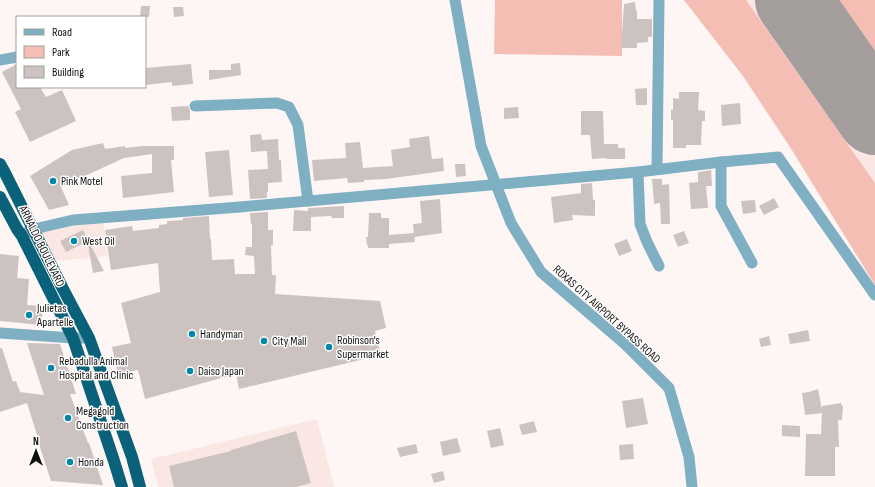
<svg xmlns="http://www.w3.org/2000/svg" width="875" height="487" font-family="'Sofia Sans Condensed',sans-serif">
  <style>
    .built { fill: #fae7e4 }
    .green { fill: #f5beb4 }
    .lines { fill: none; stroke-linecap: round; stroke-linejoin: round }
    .runway { stroke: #a39d9c; stroke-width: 76 }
    .building { fill: #ccc3c1 }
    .minor { stroke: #7eafc2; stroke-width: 11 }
    .trunk { stroke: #0a627a; stroke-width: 12 }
    .poi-dot { fill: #0387a9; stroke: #fff; stroke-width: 1.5 }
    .labels { text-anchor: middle; stroke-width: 3; stroke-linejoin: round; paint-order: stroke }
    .poi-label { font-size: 12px; fill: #13100f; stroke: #fff; text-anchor: start }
    .street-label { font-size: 12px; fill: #13100f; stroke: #fff }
  </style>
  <rect width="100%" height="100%" fill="#fef6f5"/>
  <g class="built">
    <polygon points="684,0 875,0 875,285 790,147 743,76"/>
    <polygon points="103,222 108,256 56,261 41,233 52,227"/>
    <polygon points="317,419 334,487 158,487 151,459"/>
  </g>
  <g class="green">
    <polygon points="495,0 622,0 622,56 494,54"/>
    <polygon points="684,0 746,0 875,183 875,285 790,147 743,76"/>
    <polygon points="839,0 875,0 875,51"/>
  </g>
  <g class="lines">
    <polyline class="runway" points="793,0 875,117"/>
  </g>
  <g class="building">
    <polygon points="635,2 636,11 637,11 637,19 652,19 652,37 648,37 648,42 637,43 637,48 621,48 624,4"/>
    <polygon points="141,6 150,6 149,17 140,16"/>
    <polygon points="173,7 183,7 184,16 174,17"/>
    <polygon points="240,63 241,75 209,80 209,70 231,70 231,64"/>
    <polygon points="17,64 17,87 40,87 46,97 62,90 76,121 30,142 15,112 21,109 2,72"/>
    <polygon points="191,64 193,84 172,86 172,82 145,85 145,68"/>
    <polygon points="647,88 647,105 636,105 635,89"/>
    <polygon points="679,92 699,92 698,110 705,111 705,121 702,121 701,145 686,145 686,148 673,148 673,120 671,120 671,110 673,110 673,98 679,99"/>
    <polygon points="740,103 741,124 722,126 721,105"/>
    <polygon points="188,106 190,110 190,120 172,121 171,107"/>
    <polygon points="518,107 519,118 504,119 504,108"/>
    <polygon points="581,111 603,111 604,144 618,144 618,148 625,148 625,159 606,159 606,158 592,159 590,135 581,135"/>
    <polygon points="261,134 262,140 278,139 279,160 281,160 282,182 268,183 268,192 267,192 267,198 250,199 248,170 268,169 267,151 251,152 250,135"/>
    <polygon points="429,136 432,159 443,158 444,171 386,179 364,180 364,182 348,183 347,178 314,181 312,160 346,158 345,143 360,142 363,168 393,166 391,150 410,147 409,139"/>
    <polygon points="103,143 105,149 125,146 125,148 142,146 174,146 174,160 171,160 174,192 123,198 121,176 152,173 152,154 124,158 61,187 69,205 49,210 30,176 72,150"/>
    <polygon points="229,150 233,195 209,197 205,152"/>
    <polygon points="455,164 465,164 466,176 456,177"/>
    <polygon points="711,170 712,186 706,186 708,208 691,209 689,183 698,182 698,172"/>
    <polygon points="652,179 662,179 662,185 669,184 670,224 661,224 660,203 654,204"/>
    <polygon points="592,183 593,200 595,200 595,216 572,215 573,220 554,223 551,197 581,193 581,184"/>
    <polygon points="774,198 779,207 764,215 759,206"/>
    <polygon points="440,199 442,233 414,237 413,224 422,223 420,201"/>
    <polygon points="755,200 756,212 743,214 741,201"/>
    <polygon points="344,206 344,218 332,218 331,216 311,217 311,231 293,231 294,210 308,211 308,208"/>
    <polygon points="268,212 268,230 273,230 273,245 271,245 272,275 276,275 275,294 380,301 386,328 375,331 381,355 239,389 236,374 145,399 138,370 118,374 112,347 131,343 121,303 160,292 158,263 111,270 105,230 132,226 133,231 159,228 159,225 167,224 167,221 183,220 183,218 209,216 210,239 211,239 212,260 234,259 235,274 255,274 254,256 245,255 246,247 252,247 252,224 251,224 250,213"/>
    <polygon points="369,213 381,213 381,218 389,218 389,235 414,233 415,242 389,244 389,248 368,248 368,245 367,245 366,237 368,237"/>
    <polygon points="83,230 88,241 66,252 60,241"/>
    <polygon points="684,231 689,243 678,247 673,235"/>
    <polygon points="627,239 632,251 619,256 614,244"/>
    <polygon points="90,244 104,271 93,273 88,245"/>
    <polygon points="0,254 19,256 17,278 29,279 27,305 43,306 41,325 0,321"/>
    <polygon points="808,330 810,341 790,344 788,334"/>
    <polygon points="769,336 771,345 761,347 759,339"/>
    <polygon points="27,343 60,344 76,394 70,394 88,443 89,443 103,485 51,481 37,438 38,438 27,403 0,412 0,348 2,348 13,382 16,381 20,392 44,395"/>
    <polygon points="818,389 822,410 822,406 841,403 842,406 843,406 842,420 838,420 839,447 835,447 835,476 805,476 806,434 821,434 822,413 805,415 802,393 809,392"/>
    <polygon points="643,398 648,424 626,428 622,401"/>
    <polygon points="534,421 537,432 522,435 519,425"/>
    <polygon points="782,425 800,426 800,437 782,436"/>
    <polygon points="500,428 504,445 491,448 487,431"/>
    <polygon points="296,431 311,483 296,487 174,487 169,466 231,451 231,450"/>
    <polygon points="457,438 461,452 443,456 440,442"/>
    <polygon points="416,444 418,453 400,457 397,448"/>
    <polygon points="633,444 634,459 620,460 619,445"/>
    <polygon points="443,471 445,480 434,483 431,474"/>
  </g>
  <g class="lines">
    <g class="minor">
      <polyline points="455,0 481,146 511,223 541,272 625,344 669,388 689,457 692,487"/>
      <polyline points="0,60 17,57"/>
      <polyline points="195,106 277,103 289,107 298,125 308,201"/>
      <polyline points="721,162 721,206 752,263"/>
      <polyline points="657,169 659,0"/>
      <polyline points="638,172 640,224 647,242 659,266"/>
      <polyline points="26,233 34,229 73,220 240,207 638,172 721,162 778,157 875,295"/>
      <polyline points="0,333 73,338 89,338"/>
    </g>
    <g class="trunk">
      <polyline points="0,164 4,171 63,289 89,338 132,457 140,487"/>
      <polyline points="0,197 17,229 22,236 73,338 114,461 122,487"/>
    </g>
  </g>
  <g class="poi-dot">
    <circle cx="53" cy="181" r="4"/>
    <circle cx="74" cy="241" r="4"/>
    <circle cx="29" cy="315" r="4"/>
    <circle cx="192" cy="334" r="4"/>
    <circle cx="264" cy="341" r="4"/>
    <circle cx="329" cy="347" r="4"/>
    <circle cx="51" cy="368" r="4"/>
    <circle cx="190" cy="371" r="4"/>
    <circle cx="68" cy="418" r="4"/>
    <circle cx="70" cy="462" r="4"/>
  </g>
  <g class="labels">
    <g class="poi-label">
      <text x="61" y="185">Pink Motel</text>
      <text x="82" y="245">West Oil</text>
      <text x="37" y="312">Julietas<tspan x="37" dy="14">Apartelle</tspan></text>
      <text x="200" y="338">Handyman</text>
      <text x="337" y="344">Robinson's<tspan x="337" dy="14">Supermarket</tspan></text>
      <text x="272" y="345">City Mall</text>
      <text x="59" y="365">Rebadulla Animal<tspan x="59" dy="14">Hospital and Clinic</tspan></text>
      <text x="198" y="375">Daiso Japan</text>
      <text x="76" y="415">Megagold<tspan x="76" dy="14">Construction</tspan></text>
      <text x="78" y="466">Honda</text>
    </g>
    <g class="street-label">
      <text transform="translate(42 246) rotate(64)" y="4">ARNALDO BOULEVARD</text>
      <text transform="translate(607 314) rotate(42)" y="4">ROXAS CITY AIRPORT BYPASS ROAD</text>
    </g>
  </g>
  <rect x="16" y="16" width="130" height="72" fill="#ffffff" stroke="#a19f9f"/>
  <rect x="24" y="29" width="20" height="6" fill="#7eafc2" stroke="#a19f9f"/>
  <text x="52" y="36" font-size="12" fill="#13100f">Road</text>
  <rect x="24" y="46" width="20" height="12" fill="#f5beb4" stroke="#a19f9f"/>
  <text x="52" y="56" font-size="12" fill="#13100f">Park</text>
  <rect x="24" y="66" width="20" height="12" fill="#ccc3c1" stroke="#a19f9f"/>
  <text x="52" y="76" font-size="12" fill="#13100f">Building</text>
  <g transform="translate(36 451)" stroke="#ffffff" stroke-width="3" paint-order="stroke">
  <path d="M0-3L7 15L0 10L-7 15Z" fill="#13100f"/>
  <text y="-6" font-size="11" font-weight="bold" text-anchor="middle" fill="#13100f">N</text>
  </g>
</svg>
